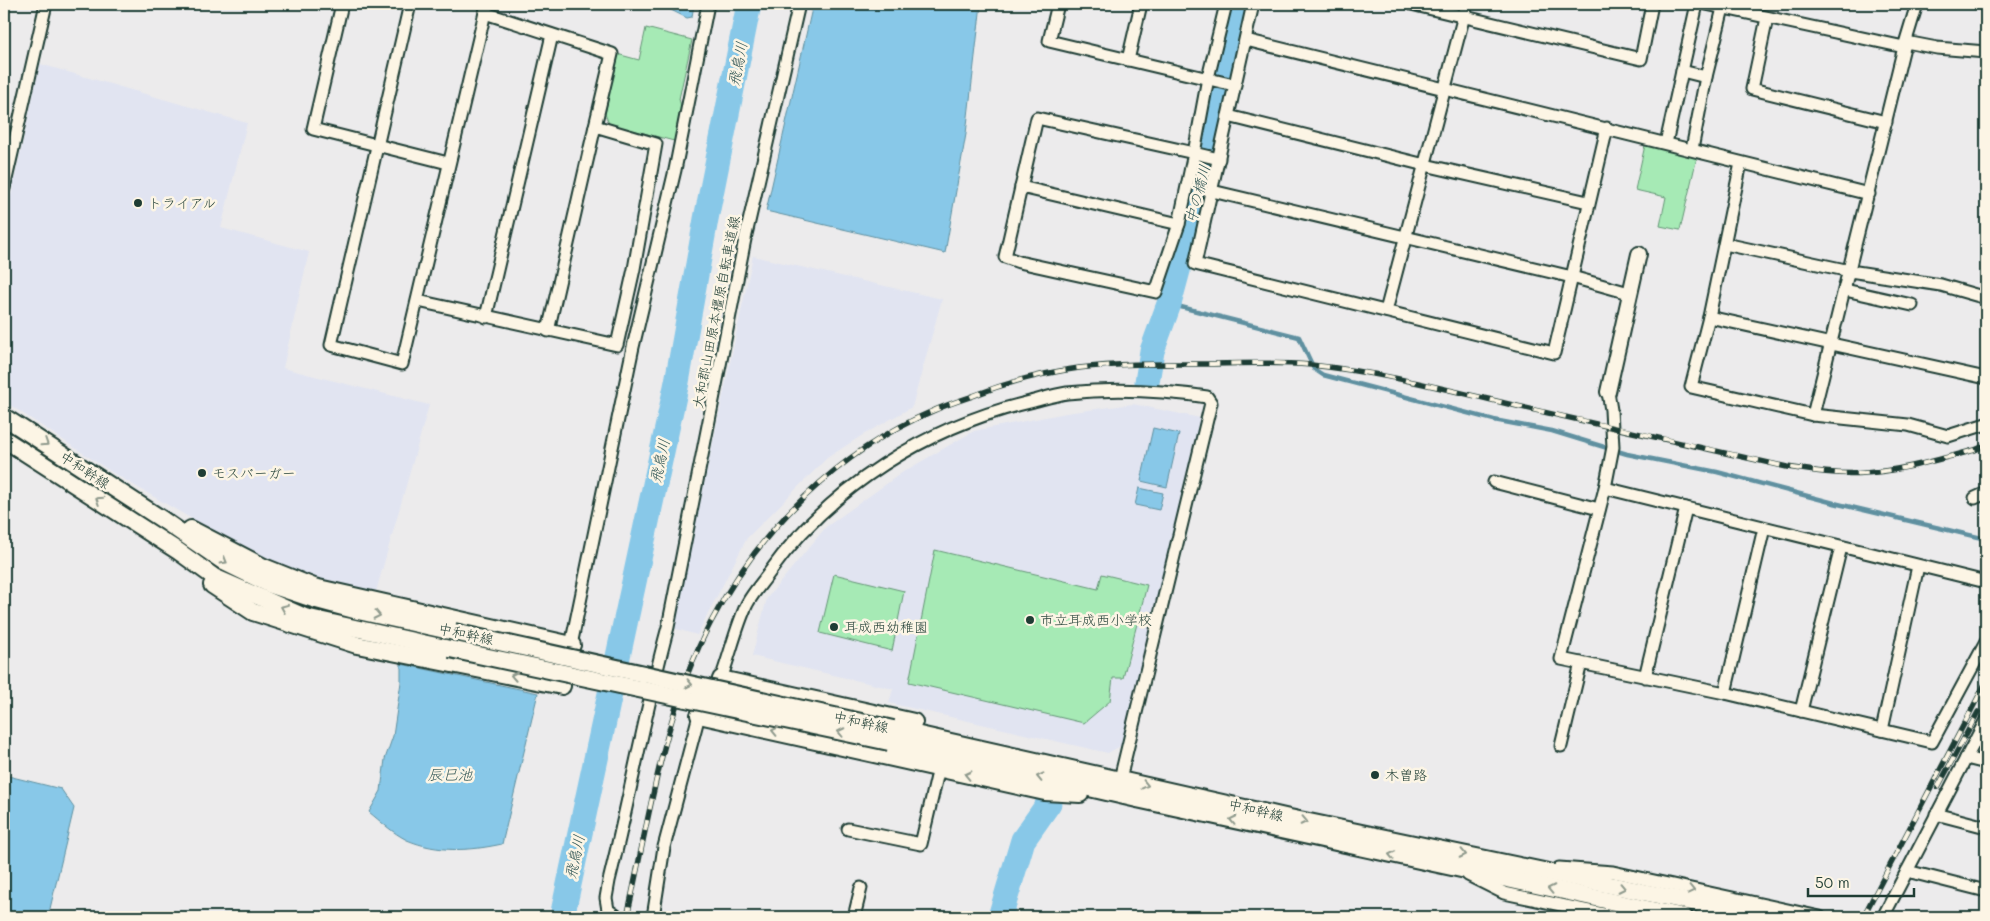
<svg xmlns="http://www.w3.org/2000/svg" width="1990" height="921" font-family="Mali,'Klee One',sans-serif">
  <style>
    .built { fill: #e1e4f1 }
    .green { fill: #a6eab5; stroke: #629474 }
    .water { fill: #88c8e8; stroke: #5e90a0 }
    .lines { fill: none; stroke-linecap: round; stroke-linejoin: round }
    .stream { stroke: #5e90a0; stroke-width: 4.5 }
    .river { stroke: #88c8e8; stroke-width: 25 }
    .minor-casing { stroke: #1f3d34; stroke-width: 15 }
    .tertiary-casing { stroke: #1f3d34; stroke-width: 18 }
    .secondary-casing { stroke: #1f3d34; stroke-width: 20 }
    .minor { stroke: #fcf5e5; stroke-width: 11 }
    .tertiary { stroke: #fcf5e5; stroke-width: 14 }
    .secondary { stroke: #fcf5e5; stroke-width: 16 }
    .rail-casing { stroke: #1f3d34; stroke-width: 5.5 }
    .rail { stroke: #fcf5e5; stroke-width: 4; stroke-dasharray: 11; stroke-linecap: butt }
    .secondary-bridge-casing { stroke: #1f3d34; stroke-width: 20; stroke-linecap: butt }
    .secondary-bridge { stroke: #fcf5e5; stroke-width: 16 }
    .oneway { stroke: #8e998c }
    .poi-dot { fill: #1f3d34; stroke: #fcf5e5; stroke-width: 2 }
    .labels { text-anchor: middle; stroke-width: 5; stroke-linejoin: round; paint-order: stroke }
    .poi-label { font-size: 14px; fill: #1f3d34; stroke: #fcf5e5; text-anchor: start }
    .street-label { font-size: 14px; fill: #1f3d34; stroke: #fcf5e5 }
    .water-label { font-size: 15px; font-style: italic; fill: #345958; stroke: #fcf5e5 }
  </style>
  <rect width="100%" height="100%" fill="#ecebec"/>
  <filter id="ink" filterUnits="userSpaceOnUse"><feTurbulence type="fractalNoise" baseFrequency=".02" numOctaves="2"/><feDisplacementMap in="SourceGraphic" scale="10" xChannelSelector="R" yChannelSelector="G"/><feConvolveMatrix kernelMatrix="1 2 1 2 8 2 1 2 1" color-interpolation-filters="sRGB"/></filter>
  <g filter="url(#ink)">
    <g class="built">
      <polygon points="40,64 247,123 221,228 309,252 283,368 429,405 375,595 317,582 271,565 113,473 4,401 4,227"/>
      <polygon points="753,256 942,299 912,407 861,436 827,458 747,538 697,635 673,628"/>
      <polygon points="1133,404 1200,418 1122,745 1108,753 889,703 893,689 752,656 767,598 826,527 903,472 974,431 1066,413"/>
    </g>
    <g class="green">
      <path d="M 646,28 L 692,40 L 679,99 C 684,111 677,129 674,141 L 609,124 L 605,114 L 617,54 L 639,60 Z"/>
      <polygon points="1645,145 1697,157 1680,230 1660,226 1666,197 1635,190"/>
      <polygon points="935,550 1098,589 1102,574 1147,585 1123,678 1113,678 1110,701 1084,723 909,682"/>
      <polygon points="834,574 904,591 892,651 820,633"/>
    </g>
    <g class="water">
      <polygon points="647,4 694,4 692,17 687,18 667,8"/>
      <polygon points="813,4 981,4 966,134 945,253 766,211"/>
      <polygon points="1153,428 1179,434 1167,487 1141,481"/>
      <polygon points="1139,488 1163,493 1159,510 1135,505"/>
      <path d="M 401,664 L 538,693 L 502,844 C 470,851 438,853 407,840 C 393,833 380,821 369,812 L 381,791 L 385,759 L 393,736 L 401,682 Z"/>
      <polygon points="4,775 61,789 74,808 48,917 4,917"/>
    </g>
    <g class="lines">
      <polyline class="stream" points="1169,304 1299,337 1314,369 1323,375 1494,420 1552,431 1627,454 1717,472 1834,503 1986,539"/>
      <g class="river">
        <polyline points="1147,382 1152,351 1169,304 1201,185 1242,4"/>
        <polyline points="562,917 677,382 706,219 749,4"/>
        <polyline points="1000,917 1023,840 1049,803"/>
      </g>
      <defs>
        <g id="minor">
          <polyline points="342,4 313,129 448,163"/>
          <polyline points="410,4 331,345 402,364 487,4"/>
          <polyline points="1058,4 1049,41 1234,85"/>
          <polyline points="1253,4 1195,264 1554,353 1607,128"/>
          <polyline points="1411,4 1641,59 1652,4"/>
          <polyline points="1706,4 1904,47"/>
          <polyline points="1767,18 1752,89 1886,122"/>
          <polyline points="1246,40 1869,194"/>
          <polyline points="1906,42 1937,48 1986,52"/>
          <polyline points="1128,60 1141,4"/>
          <polyline points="1682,71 1706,77"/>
          <polyline points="1228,116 1425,165 1588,202"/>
          <polygon points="1037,118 1194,153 1179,224 1156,292 1019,262 1005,257"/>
          <polyline points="1666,143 1697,4"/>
          <polyline points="1692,149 1706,77 1723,8"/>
          <polyline points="1219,159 1194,153 1208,78 1226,4"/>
          <polyline points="1741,163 1709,317 1691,387 1813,415 1904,47 1917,4"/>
          <polyline points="1021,187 1179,224"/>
          <polyline points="4,188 46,4"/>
          <polyline points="1212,191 1572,277 1629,293"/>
          <polyline points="1725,244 1850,271 1941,285 1986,298"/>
          <polyline points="1845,290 1912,305"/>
          <polyline points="418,301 617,345 634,269 656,144 595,126 612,54 485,13"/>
          <polyline points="1386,311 1467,4"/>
          <polyline points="486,317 552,35"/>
          <polyline points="1709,317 1986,378"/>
          <polyline points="548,331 595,126"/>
          <polyline points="1608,392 1611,410 1613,447 1605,488 1561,659 1725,693 1932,742 1986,642"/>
          <polyline points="1813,415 1908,425 1948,436 1986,424"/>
          <polyline points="1494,482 1599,509"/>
          <polyline points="1605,488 1986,582"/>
          <polyline points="1975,498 1986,493"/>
          <polyline points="570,650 633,347 675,170 708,4"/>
          <polyline points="1645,677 1686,508"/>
          <path d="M 717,685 L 721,679 C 730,655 736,627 747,604 C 753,593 762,583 769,573 C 830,487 928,426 1030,402 C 1042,399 1054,395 1067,393 C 1113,388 1160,390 1207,397 L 1211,403 L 1120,779"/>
          <polyline points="1725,693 1764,528"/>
          <polyline points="1801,711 1841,547"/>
          <polyline points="1882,730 1918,566"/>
          <polyline points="1561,746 1581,663"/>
          <polyline points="1966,758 1986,763"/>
          <polyline points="1936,814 1986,827"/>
          <polyline points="848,829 921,844 939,768"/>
          <polyline points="1559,868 1613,872 1820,917"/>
          <polyline points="1907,871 1986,891"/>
          <polyline points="1468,875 1504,893 1617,917"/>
          <path d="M 618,917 L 608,910 L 606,898 L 609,881 C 630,797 645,711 668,627 L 745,239 L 799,4"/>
          <polyline points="653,917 664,847 699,715 702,709"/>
          <polyline points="854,917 861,888"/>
          <polyline points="1883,917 1986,720"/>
        </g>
        <polyline id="tertiary" points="1608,392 1639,254"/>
        <g id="secondary">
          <polyline points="4,417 163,520 224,562 271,585 313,599 358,611 454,632"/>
          <polyline points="4,439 178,551 214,577 305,617 450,649"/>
          <polyline points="191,529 264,567 314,587 572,645"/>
          <polyline points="212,585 253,612 357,645 562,686"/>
          <polyline points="721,679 914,722"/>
          <polyline points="699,715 1045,792 1080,794"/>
          <polyline points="893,729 1285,817 1763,917"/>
          <polyline points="889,742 1137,799 1684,917"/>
        </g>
      </defs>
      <use href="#minor" class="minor-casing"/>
      <use href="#tertiary" class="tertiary-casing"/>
      <use href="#secondary" class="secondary-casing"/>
      <use href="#minor" class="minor"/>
      <use href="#tertiary" class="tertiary"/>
      <use href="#secondary" class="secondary"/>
      <defs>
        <g id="rail">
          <polyline points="1938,787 1978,712"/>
          <path d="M 627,917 C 649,819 663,713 711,622 C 759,530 838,451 935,410 C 946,405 958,401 970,397 C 1005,383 1041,373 1079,368 C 1123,363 1169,364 1213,364 C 1246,363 1278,362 1311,365 C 1380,372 1449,390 1517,406 C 1607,426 1697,446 1787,467 C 1813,471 1839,475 1865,473 C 1902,471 1939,459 1975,450 L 1986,445"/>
          <polyline points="1863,917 1986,682"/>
        </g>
      </defs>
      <use href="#rail" class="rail-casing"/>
      <use href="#rail" class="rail"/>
      <defs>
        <g id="secondary-bridge">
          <polyline points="454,632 893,729"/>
          <polyline points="450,649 889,742"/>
        </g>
      </defs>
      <use href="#secondary-bridge" class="secondary-bridge-casing"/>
      <use href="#secondary-bridge" class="secondary-bridge"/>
    </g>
    <defs><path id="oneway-chevron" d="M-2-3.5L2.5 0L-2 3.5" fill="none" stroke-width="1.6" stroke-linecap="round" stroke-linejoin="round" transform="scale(1.25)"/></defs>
    <g class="oneway">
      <use href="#oneway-chevron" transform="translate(45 443) rotate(33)"/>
      <use href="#oneway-chevron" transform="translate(99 500) rotate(-147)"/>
      <use href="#oneway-chevron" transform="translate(224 561) rotate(30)"/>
      <use href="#oneway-chevron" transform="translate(284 608) rotate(-158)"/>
      <use href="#oneway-chevron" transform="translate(377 615) rotate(12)"/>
      <use href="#oneway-chevron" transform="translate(514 676) rotate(-169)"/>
      <use href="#oneway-chevron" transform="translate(689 684) rotate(12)"/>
      <use href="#oneway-chevron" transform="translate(775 731) rotate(-167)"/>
      <use href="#oneway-chevron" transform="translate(841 732) rotate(-168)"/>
      <use href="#oneway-chevron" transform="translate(968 775) rotate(-167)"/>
      <use href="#oneway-chevron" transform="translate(1040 777) rotate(-167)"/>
      <use href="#oneway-chevron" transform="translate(1145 785) rotate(13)"/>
      <use href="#oneway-chevron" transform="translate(1233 820) rotate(-168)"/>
      <use href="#oneway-chevron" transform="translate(1304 821) rotate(12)"/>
      <use href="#oneway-chevron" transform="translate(1463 854) rotate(12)"/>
      <use href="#oneway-chevron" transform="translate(1392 855) rotate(-168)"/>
      <use href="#oneway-chevron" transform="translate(1622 888) rotate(12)"/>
      <use href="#oneway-chevron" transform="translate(1551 889) rotate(-168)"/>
      <use href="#oneway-chevron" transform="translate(1691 890) rotate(13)"/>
    </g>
  </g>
  <g class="poi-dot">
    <circle cx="138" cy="203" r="5"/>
    <circle cx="202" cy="473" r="5"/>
    <circle cx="1030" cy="620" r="5"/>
    <circle cx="834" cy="627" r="5"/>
    <circle cx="1375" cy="775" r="5"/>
  </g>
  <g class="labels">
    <g class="poi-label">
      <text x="148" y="208">トライアル</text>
      <text x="212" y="478">モスバーガー</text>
      <text x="1040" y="625">市立耳成西小学校</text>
      <text x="844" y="632">耳成西幼稚園</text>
      <text x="1385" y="780">木曽路</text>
    </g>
    <g class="street-label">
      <text transform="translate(716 312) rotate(-79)" y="5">大和郡山田原本橿原自転車道線</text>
      <text transform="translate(85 470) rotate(33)" y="5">中和幹線</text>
      <text transform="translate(466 634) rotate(12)" y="5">中和幹線</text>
      <text transform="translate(861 722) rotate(12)" y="5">中和幹線</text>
      <text transform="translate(1256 810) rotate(13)" y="5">中和幹線</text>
    </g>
    <g class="water-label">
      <text transform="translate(738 64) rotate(-79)" y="5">飛鳥川</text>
      <text transform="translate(1198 194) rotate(-76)" y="5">中の橋川</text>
      <text transform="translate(660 461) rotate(-78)" y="5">飛鳥川</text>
      <text x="450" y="780">辰巳池</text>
      <text transform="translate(575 857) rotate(-78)" y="5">飛鳥川</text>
    </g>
  </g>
  <rect width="1990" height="921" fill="none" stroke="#fcf5e5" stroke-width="20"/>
  <rect x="10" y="10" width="1970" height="901" fill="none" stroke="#1f3d34" stroke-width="2" filter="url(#ink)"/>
  <path d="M1808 888v8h106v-8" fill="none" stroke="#1f3d34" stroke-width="2.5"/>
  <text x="1815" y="888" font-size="15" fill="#1f3d34" stroke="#fcf5e5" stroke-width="4" paint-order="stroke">50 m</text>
</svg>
